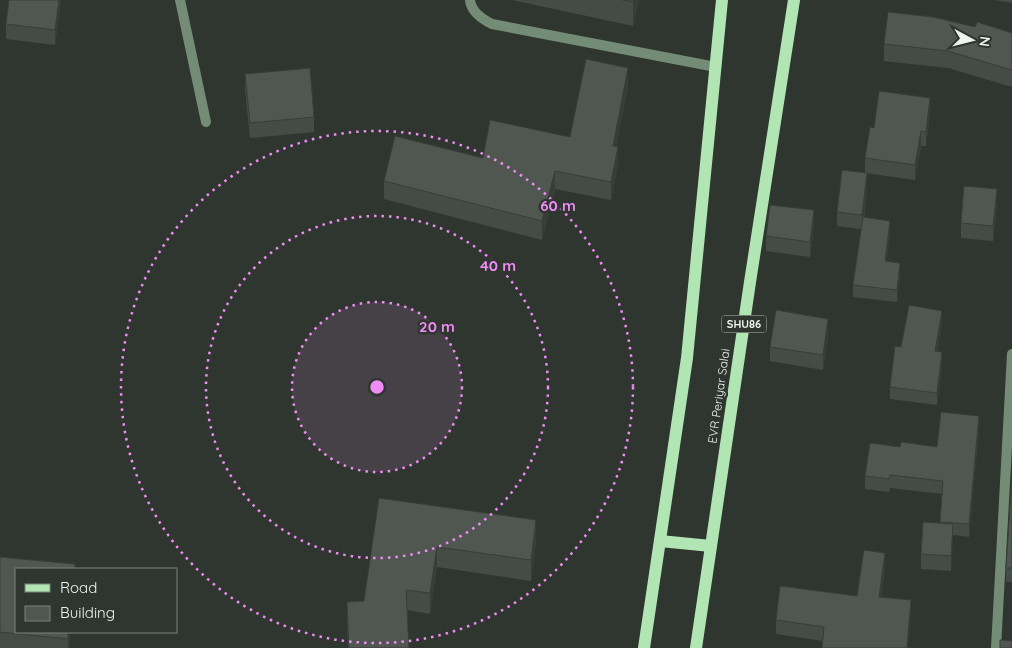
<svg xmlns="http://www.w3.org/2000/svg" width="1012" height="648" font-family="Quicksand,sans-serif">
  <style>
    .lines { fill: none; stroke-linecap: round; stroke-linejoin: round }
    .minor { stroke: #748c75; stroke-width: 10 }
    .primary { stroke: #b2e5b4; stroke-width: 12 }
    .wall { fill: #454b45 }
    .shaded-wall { fill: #383d38 }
    .building { fill: #505750; stroke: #383d38 }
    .ring { fill: none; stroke: #f18bf5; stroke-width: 2.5; stroke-dasharray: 2.5 5 }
    .labels { text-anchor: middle; stroke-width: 5; stroke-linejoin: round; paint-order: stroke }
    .shield { fill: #2f362f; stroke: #b5bab5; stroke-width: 1 }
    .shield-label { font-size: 11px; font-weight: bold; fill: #eef3ee }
    .street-label { font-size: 12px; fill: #eef3ee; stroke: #2f362f }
    .centre { fill: #f18bf5; stroke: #2f362f; stroke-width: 2.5 }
    .ring-label { font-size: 15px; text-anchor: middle; font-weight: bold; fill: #f18bf5; stroke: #2f362f; stroke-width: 5; stroke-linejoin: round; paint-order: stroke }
  </style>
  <rect width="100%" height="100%" fill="#2f362f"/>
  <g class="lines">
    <g class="minor">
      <polyline points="180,0 206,122"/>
      <path d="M 470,0 C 471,12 482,19 492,24 L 716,67"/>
      <polyline points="996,648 1012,354"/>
    </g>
    <g class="primary">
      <polyline points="660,541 711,546"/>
      <polyline points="644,648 687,358 722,0"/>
      <polyline points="696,648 750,282 794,0"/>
    </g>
  </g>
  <g class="wall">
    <polygon points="9,0 61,0 55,45 6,39 6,24"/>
    <polygon points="512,0 639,0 633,26"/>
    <polygon points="994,0 1012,0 1012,3"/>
    <polygon points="975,27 1012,33 1012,87 948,68 884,61 884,44"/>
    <polygon points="245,74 314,117 314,132 250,138 245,89"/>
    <polygon points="628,87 616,146 618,165 611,200 555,189 542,240 384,199 384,181 483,158 570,137"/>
    <polygon points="930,113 926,146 921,146 915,180 865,173 865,158 874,128"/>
    <polygon points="867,188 864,217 890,233 886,261 900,275 897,302 853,297 853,285 861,229 837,226 837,212"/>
    <polygon points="997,204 993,241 961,238 961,223"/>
    <polygon points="814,225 810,257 766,251 766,236"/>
    <polygon points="942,324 937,352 942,365 937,405 890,399 890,387 901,347"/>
    <polygon points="828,334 823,370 770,361 770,347"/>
    <polygon points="979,429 969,537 953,535 951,571 921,569 921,554 940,523 942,494 890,488 889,492 865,489 865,476 900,447 937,447"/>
    <polygon points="1012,483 1012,582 1006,582 1006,568"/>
    <polygon points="379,498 536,541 531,581 437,567 430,614 407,610 409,648 348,648 347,622 347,602 364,601"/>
    <polygon points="0,557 75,569 69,648 0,648"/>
    <polygon points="885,568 881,598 911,615 823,641 776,634 776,620 857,596"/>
  </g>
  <g class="shaded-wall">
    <polygon points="59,0 61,0 55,45 55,30"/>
    <polygon points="634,0 639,0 633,26 633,2"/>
    <polygon points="628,68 628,87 613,164 613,146"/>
    <polygon points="930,98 930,113 926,146 926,132"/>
    <polygon points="921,131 921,146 915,180 915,165"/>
    <polygon points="618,147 618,165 611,200 611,182"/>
    <polygon points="555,171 555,189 542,240 542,221"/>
    <polygon points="867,173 867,188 862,230 862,215"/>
    <polygon points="997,189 997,204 993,241 993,226"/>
    <polygon points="814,210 814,225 810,257 810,242"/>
    <polygon points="890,221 890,233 885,273 885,261"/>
    <polygon points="900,263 900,275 897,302 897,290"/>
    <polygon points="942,311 942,324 935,364 935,351"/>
    <polygon points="828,319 828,334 823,370 823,355"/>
    <polygon points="942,352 942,365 937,405 937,393"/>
    <polygon points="979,416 979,429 969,537 969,524"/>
    <polygon points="536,520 536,541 531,581 531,560"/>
    <polygon points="953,524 953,539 951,571 951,556"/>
    <polygon points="437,547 437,567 430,614 430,593"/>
    <polygon points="885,553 885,568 879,612 879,597"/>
    <polygon points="911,600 911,615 908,648 907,648"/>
    <polygon points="68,632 70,632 69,648 68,648"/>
  </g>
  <g class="building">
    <polygon points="9,0 59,0 55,30 6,24"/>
    <polygon points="623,0 634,0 633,2"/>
    <polygon points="888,12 933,17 975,27 977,22 1012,33 1012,70 948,51 884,44"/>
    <polygon points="586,59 628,68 613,146 618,147 611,182 555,171 542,221 384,181 395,136 483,158 490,120 570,137"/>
    <polygon points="310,68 314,117 250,123 245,74"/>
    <polygon points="879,91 930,98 926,132 921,131 915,165 865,158 870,127 874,128"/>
    <polygon points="842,170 867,173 862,215 837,212"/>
    <polygon points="964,186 997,189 993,226 961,223"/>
    <polygon points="770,205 814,210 810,242 766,236"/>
    <polygon points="863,217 890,221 885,261 900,263 897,290 853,285"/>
    <polygon points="909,305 942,311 935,351 942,352 937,393 890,387 895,346 901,347"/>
    <polygon points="776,310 828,319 823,355 770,347"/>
    <polygon points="941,412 979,416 969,524 940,522 943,481 890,475 889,479 865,476 870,443 900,447 901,442 937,447"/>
    <polygon points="1012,483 1012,568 1006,568 1011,490"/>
    <polygon points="379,498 536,520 531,560 437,547 430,593 406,590 409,648 349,648 347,602 364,601"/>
    <polygon points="923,522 953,524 951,556 921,554"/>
    <polygon points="864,550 885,553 879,597 911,600 907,647 913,648 822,648 824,627 776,620 780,586 857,596"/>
    <polygon points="0,557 75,564 75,569 16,569 16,632 68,632 68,639 0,632"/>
    <polygon points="1000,640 1012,641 1012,648 1000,648"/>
  </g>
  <circle cx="377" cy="387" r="85" fill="#f18bf5" fill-opacity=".12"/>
  <g class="ring">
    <circle cx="377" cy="387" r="85"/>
    <circle cx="377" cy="387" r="171"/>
    <circle cx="377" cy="387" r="256"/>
  </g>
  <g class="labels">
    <rect class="shield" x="721.5" y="315.5" width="45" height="17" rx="4"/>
    <g class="shield-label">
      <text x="744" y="328">SHU86</text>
    </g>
    <g class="street-label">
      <text transform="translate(719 396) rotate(-82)" y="4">EVR Periyar Salai</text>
    </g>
  </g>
  <circle cx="377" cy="387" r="8" class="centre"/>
  <g class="ring-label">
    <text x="558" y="211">60 m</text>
    <text x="498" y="271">40 m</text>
    <text x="437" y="332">20 m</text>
  </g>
  <rect x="15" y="568" width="162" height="65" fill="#2f362f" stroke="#7b827b"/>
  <rect x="25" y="584" width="25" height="8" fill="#b2e5b4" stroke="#7b827b"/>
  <text x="60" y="593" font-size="15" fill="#eef3ee">Road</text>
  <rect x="25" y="606" width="25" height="15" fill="#505750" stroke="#7b827b"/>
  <text x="60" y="618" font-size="15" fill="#eef3ee">Building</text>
  <g transform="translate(972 40) rotate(97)" stroke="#2f362f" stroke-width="4" paint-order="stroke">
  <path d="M0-4L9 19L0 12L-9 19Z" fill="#eef3ee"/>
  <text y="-8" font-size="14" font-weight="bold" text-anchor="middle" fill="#eef3ee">N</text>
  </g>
</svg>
